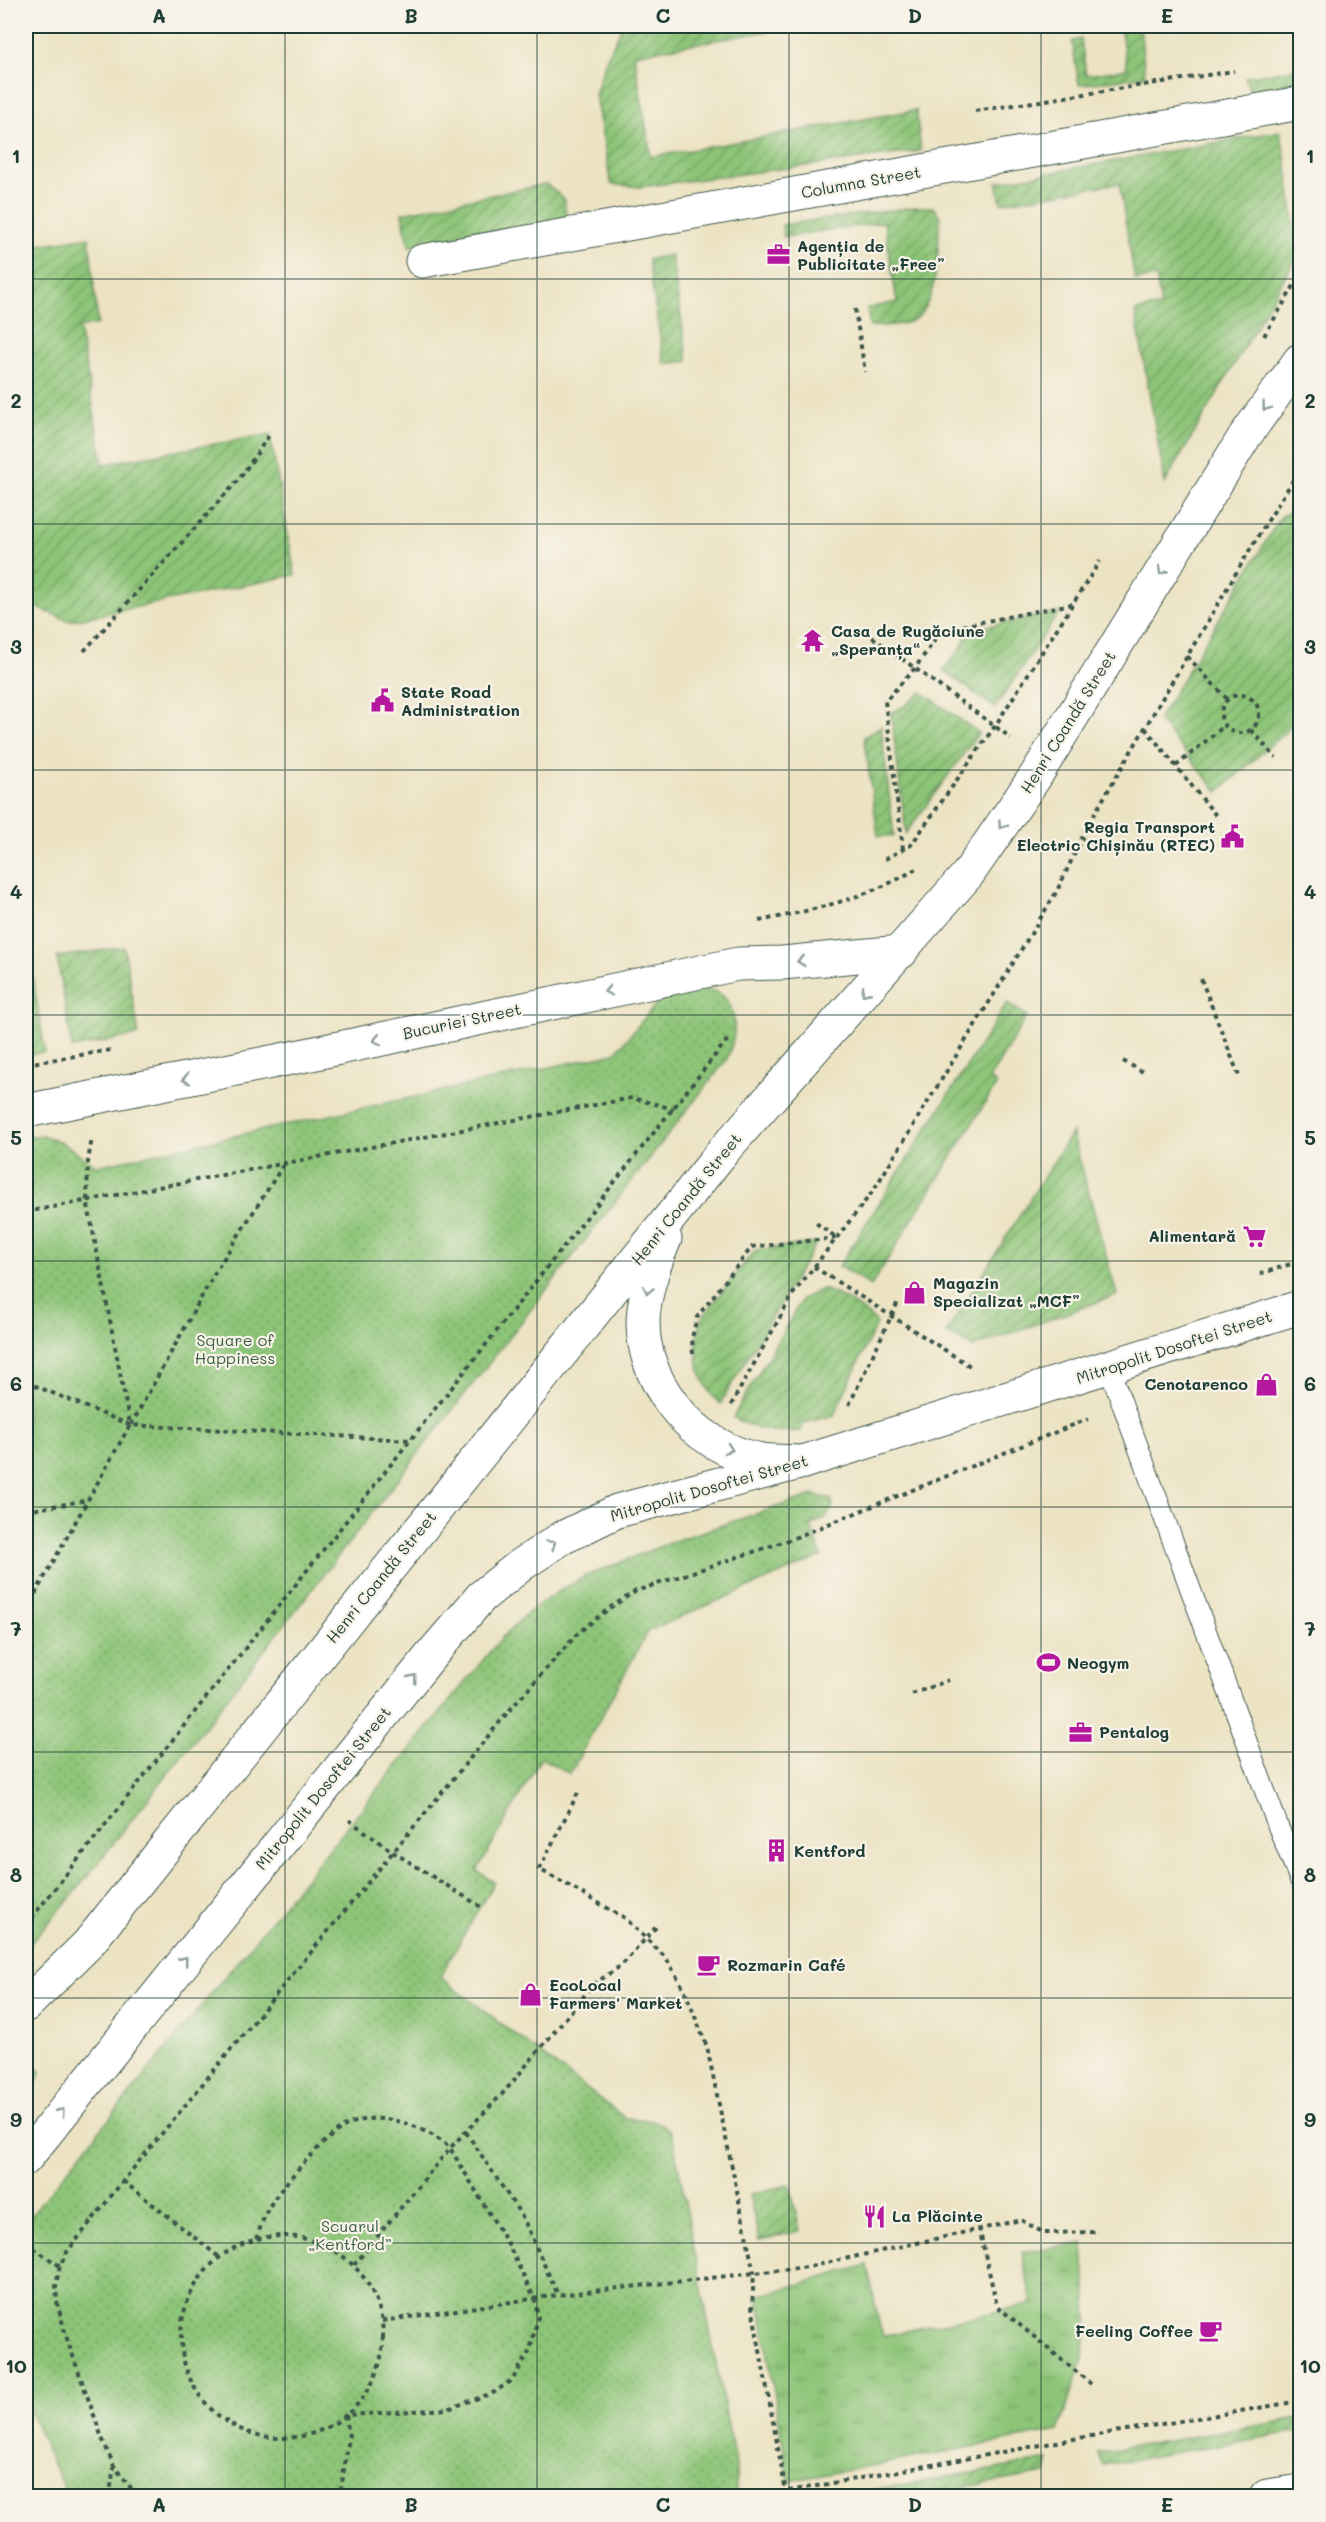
<svg xmlns="http://www.w3.org/2000/svg" width="1326" height="2522" font-family="Mali,sans-serif">
  <style>
    .grass { fill: url(#grass-tufts); stroke: #568156; stroke-width: 1.5 }
    .park { fill: url(#park-dots); stroke: #568156; stroke-width: 1.5 }
    .garden { fill: url(#garden-furrows); stroke: #568156; stroke-width: 1.5 }
    .lines { fill: none; stroke-linecap: round; stroke-linejoin: round }
    .service-casing { stroke: #3e5649; stroke-width: 22 }
    .minor-casing { stroke: #3e5649; stroke-width: 35 }
    .secondary-casing { stroke: #3e5649; stroke-width: 35 }
    .primary-casing { stroke: #3e5649; stroke-width: 35 }
    .path { stroke: #3e5649; stroke-width: 4; stroke-dasharray: 4.5 4.5; stroke-linecap: butt }
    .service { stroke: #fff; stroke-width: 20 }
    .minor { stroke: #fff; stroke-width: 33 }
    .secondary { stroke: #fff; stroke-width: 33 }
    .primary { stroke: #fff; stroke-width: 33 }
    .oneway { stroke: #8f9e9a }
    .grid { fill: none; stroke: #1f3d34; stroke-width: 1.5; stroke-opacity: 0.55 }
    .labels { text-anchor: middle; stroke-width: 4.5; stroke-linejoin: round; paint-order: stroke }
    .street-label { font-size: 16px; fill: #1f3d34; stroke: #f7f3e8 }
    .poi-label { font-size: 16px; font-weight: bold; fill: #1f3d34; stroke: #f7f3e8; text-anchor: start }
    .park-label { font-size: 16px; fill: #3a5f45; stroke: #f7f3e8 }
    .neatline { fill: none; stroke: #1f3d34; stroke-width: 2 }
    .grid-label { font-size: 20px; text-anchor: middle; font-weight: bold; fill: #1f3d34 }
  </style>
  <defs>
    <pattern id="grass-tufts" width="24" height="20" patternUnits="userSpaceOnUse" patternTransform="scale(1.5)"><rect width="24" height="20" fill="#8dc578"/><path d="M3 7l-1-3M5 7V3M7 7l1-3M15 17l-1-3M17 17v-4M19 17l1-3" fill="none" stroke="#73a163"/></pattern>
    <pattern id="park-dots" width="8" height="8" patternUnits="userSpaceOnUse" patternTransform="scale(1.5)"><rect width="8" height="8" fill="#8dc578"/><path d="M2 2h.1M6 6h.1" fill="none" stroke="#73a163" stroke-width="1.8" stroke-linecap="round"/></pattern>
    <pattern id="garden-furrows" width="10" height="10" patternUnits="userSpaceOnUse" patternTransform="scale(1.5)"><rect width="10" height="10" fill="#8dc578"/><path d="M-1 1l2-2M0 10L10 0M9 11l2-2" fill="none" stroke="#73a163"/></pattern>
  </defs>
  <rect width="100%" height="100%" fill="#f7f3e8"/>
  <filter id="ink" filterUnits="userSpaceOnUse"><feTurbulence type="fractalNoise" baseFrequency=".0167" numOctaves="2"/><feDisplacementMap in="SourceGraphic" scale="12" xChannelSelector="R" yChannelSelector="G"/><feConvolveMatrix kernelMatrix="1 2 1 2 8 2 1 2 1" color-interpolation-filters="sRGB"/></filter>
  <filter id="wash" filterUnits="userSpaceOnUse"><feTurbulence type="fractalNoise" baseFrequency=".008" numOctaves="4" result="noise"/><feDisplacementMap in="SourceGraphic" scale="24" xChannelSelector="R" yChannelSelector="G"/><feGaussianBlur stdDeviation="1.35" result="paint"/><feColorMatrix in="noise" values="0 0 0 0 0 0 0 0 0 0 0 0 0 0 0 0 0 1.4 0 .05"/><feComposite in="paint" operator="in"/></filter>
  <g filter="url(#wash)">
    <rect width="100%" height="100%" fill="#ece3c3"/>
    <g class="grass">
      <polygon points="26,2060 32,2060 40,2072 35,2087 26,2099"/>
      <polygon points="1083,2243 1088,2319 1083,2359 1058,2431 789,2481 758,2296 867,2265 882,2336 1032,2304 1022,2252"/>
    </g>
    <g class="park">
      <path d="M 704,989 C 740,992 738,1033 727,1059 L 73,1895 L 26,1948 L 26,1137 C 54,1130 74,1152 97,1166 L 615,1053 L 658,1002 Z"/>
      <path d="M 813,1495 L 831,1499 L 833,1507 L 826,1517 L 810,1526 L 822,1556 L 648,1631 L 570,1774 L 541,1758 L 477,1871 L 494,1882 L 440,1977 L 625,2118 C 642,2120 661,2118 672,2133 L 736,2467 L 736,2496 L 67,2496 L 26,2402 L 26,2221 L 497,1643 L 525,1615 L 556,1593 L 586,1576 L 671,1542 Z"/>
    </g>
    <g class="garden">
      <polygon points="627,26 800,26 634,54 651,157 916,110 921,151 640,187 611,184 595,95 605,62 622,27"/>
      <polygon points="1120,26 1140,26 1145,76 1079,85 1072,41 1081,39 1086,75 1127,69"/>
      <polygon points="1300,68 1300,90 1252,98 1245,77"/>
      <path d="M 1280,131 C 1290,171 1291,213 1299,253 L 1165,483 L 1135,311 L 1161,306 L 1156,277 L 1135,280 L 1119,183 L 1001,203 L 997,182 Z"/>
      <polygon points="546,184 564,199 567,221 409,247 402,213"/>
      <path d="M 914,207 L 933,207 L 940,216 C 938,243 939,308 912,321 C 901,326 882,325 870,327 L 867,308 L 897,302 L 884,222 L 784,237 L 782,225 Z"/>
      <polygon points="89,237 98,324 79,328 103,464 270,434 295,575 69,621 26,603 26,247"/>
      <polygon points="671,255 688,361 664,364 648,259"/>
      <polygon points="1300,508 1300,719 1218,792 1158,720 1281,516"/>
      <polygon points="1059,612 995,708 943,670 961,648 969,630"/>
      <polygon points="922,692 979,733 906,833 891,713 905,706"/>
      <polygon points="881,726 894,836 878,836 864,737"/>
      <polygon points="26,937 45,1052 26,1055"/>
      <polygon points="124,947 139,1035 72,1048 57,957"/>
      <polygon points="1007,1003 1027,1016 989,1079 997,1084 871,1286 839,1266"/>
      <polygon points="1072,1132 1117,1295 973,1347 946,1333"/>
      <path d="M 816,1243 L 720,1404 C 697,1381 690,1346 703,1316 L 755,1250 Z"/>
      <path d="M 822,1289 C 840,1294 864,1310 877,1323 L 834,1415 L 804,1423 L 800,1431 C 775,1433 755,1431 733,1417 L 802,1299 Z"/>
      <polygon points="790,2185 800,2231 759,2240 749,2194"/>
      <polygon points="1300,2418 1300,2431 1104,2465 1097,2453"/>
      <polygon points="1049,2460 1046,2473 911,2496 837,2496"/>
    </g>
  </g>
  <g filter="url(#ink)">
    <g class="lines">
      <defs>
        <polyline id="service" points="1109,1368 1279,1829 1300,1880"/>
        <g id="minor">
          <polyline points="422,261 1300,103"/>
          <polyline points="26,1111 306,1055 738,964 782,963 901,952"/>
          <polyline points="26,2158 433,1653 481,1597 521,1565 562,1538 617,1511 803,1462 1300,1307"/>
        </g>
        <g id="secondary">
          <path d="M 665,1239 C 655,1262 647,1284 644,1309 C 635,1378 694,1450 762,1460 C 775,1462 790,1461 803,1462"/>
          <polyline points="26,2005 88,1944 725,1149 968,874 1035,777 1245,436 1300,360"/>
        </g>
        <polyline id="primary" points="1267,2496 1300,2491"/>
      </defs>
      <use href="#service" class="service-casing"/>
      <use href="#minor" class="minor-casing"/>
      <use href="#secondary" class="secondary-casing"/>
      <use href="#primary" class="primary-casing"/>
      <g class="path">
        <polyline points="975,111 1234,71"/>
        <polyline points="855,309 865,372"/>
        <polyline points="1264,336 1300,276"/>
        <polyline points="865,632 1011,738"/>
        <polyline points="84,651 240,478 270,434"/>
        <polyline points="1187,656 1228,700"/>
        <circle cx="1240" cy="714" r="19"/>
        <polyline points="1145,728 1218,818"/>
        <polyline points="1251,730 1276,758"/>
        <polyline points="1176,766 1224,726"/>
        <polyline points="903,849 885,701 915,668 942,630 1072,604"/>
        <polyline points="885,859 911,845 995,726 1100,561"/>
        <path d="M 759,921 C 814,910 868,898 916,869"/>
        <polyline points="1201,979 1239,1076"/>
        <polyline points="1123,1061 1143,1072"/>
        <polyline points="26,1064 111,1050"/>
        <polyline points="26,1212 632,1098 674,1109"/>
        <polyline points="816,1223 837,1238"/>
        <polyline points="814,1267 970,1366"/>
        <polyline points="1260,1274 1300,1261"/>
        <polyline points="693,1354 692,1338 697,1317 752,1247 836,1238"/>
        <polyline points="26,1382 130,1425 411,1440"/>
        <polyline points="731,1405 793,1294 873,1191 1004,978 1057,891 1089,823 1249,551 1300,469"/>
        <polyline points="849,1405 898,1302"/>
        <polyline points="131,1425 217,1269 284,1164"/>
        <polyline points="26,1511 88,1500"/>
        <polyline points="26,1610 130,1425 87,1200 88,1161 92,1138"/>
        <polyline points="912,1694 949,1680"/>
        <polyline points="578,1793 539,1869 625,1918 666,1958 685,1991 707,2047 754,2273 752,2307 786,2492"/>
        <polyline points="349,1820 393,1852 483,1908"/>
        <polyline points="26,1925 728,1039"/>
        <polyline points="466,2132 523,2218 558,2295"/>
        <polyline points="123,2181 219,2257"/>
        <polyline points="979,2228 997,2306 1091,2384"/>
        <circle cx="282" cy="2337" r="101"/>
        <path d="M 256,2239 C 260,2229 263,2218 268,2209 C 279,2188 326,2135 347,2125 C 380,2109 425,2126 450,2148 L 509,2246 L 535,2300 L 538,2317 L 530,2350 L 513,2379 L 495,2392 L 448,2409 L 346,2415 L 349,2437 L 340,2496"/>
        <polyline points="26,2243 60,2266"/>
        <polyline points="354,2265 450,2148 505,2091 594,1984 622,1965 656,1927"/>
        <polyline points="382,2321 558,2295 808,2267 1021,2220 1044,2233 1099,2232"/>
        <polyline points="112,2496 110,2493 114,2466"/>
        <polyline points="137,2496 114,2466 102,2438 66,2336 57,2302 56,2284 60,2266 67,2252 123,2181 508,1712 578,1633 611,1607 636,1591 789,1540 1088,1419"/>
        <polyline points="762,2496 1079,2438 1300,2401"/>
      </g>
      <use href="#service" class="service"/>
      <use href="#minor" class="minor"/>
      <use href="#secondary" class="secondary"/>
      <use href="#primary" class="primary"/>
    </g>
    <defs><path id="oneway-chevron" d="M-2-3.5L2.5 0L-2 3.5" fill="none" stroke-width="1.6" stroke-linecap="round" stroke-linejoin="round" transform="scale(1.5)"/></defs>
    <g class="oneway">
      <use href="#oneway-chevron" transform="translate(1266 407) rotate(126)"/>
      <use href="#oneway-chevron" transform="translate(1162 571) rotate(122)"/>
      <use href="#oneway-chevron" transform="translate(1002 825) rotate(125)"/>
      <use href="#oneway-chevron" transform="translate(801 961) rotate(174)"/>
      <use href="#oneway-chevron" transform="translate(608 991) rotate(168)"/>
      <use href="#oneway-chevron" transform="translate(865 992) rotate(132)"/>
      <use href="#oneway-chevron" transform="translate(377 1040) rotate(168)"/>
      <use href="#oneway-chevron" transform="translate(186 1079) rotate(169)"/>
      <use href="#oneway-chevron" transform="translate(648 1290) rotate(102)"/>
      <use href="#oneway-chevron" transform="translate(729 1449) rotate(20)"/>
      <use href="#oneway-chevron" transform="translate(552 1544) rotate(-34)"/>
      <use href="#oneway-chevron" transform="translate(413 1678) rotate(-51)"/>
      <use href="#oneway-chevron" transform="translate(184 1960) rotate(-51)"/>
      <use href="#oneway-chevron" transform="translate(61 2112) rotate(-51)"/>
    </g>
  </g>
  <path class="grid" d="M 285,26 L 285,2496M 537,26 L 537,2496M 789,26 L 789,2496M 1041,26 L 1041,2496M 26,279 L 1300,279M 26,524 L 1300,524M 26,770 L 1300,770M 26,1015 L 1300,1015M 26,1261 L 1300,1261M 26,1507 L 1300,1507M 26,1752 L 1300,1752M 26,1998 L 1300,1998M 26,2243 L 1300,2243"/>
  <defs>
    <symbol id="office-bare" viewBox="-9 -9 18 18"><path d="M-6-3h4V-5.5h4V-3h4V5H-6ZM-1-4.5V-3h2v-1.5ZM-6 0V1H6V0Z" fill="#b5179e" stroke="#f7f3e8" stroke-width="2.5" paint-order="stroke"/></symbol>
    <symbol id="temple-bare" viewBox="-9 -9 18 18"><path d="M0-6L5-2H3V0L6.5 2.5H4V6H1.5V3h-3V6H-4V2.5H-6.5L-3 0V-2H-5Z" fill="#b5179e" stroke="#f7f3e8" stroke-width="2.5" paint-order="stroke"/></symbol>
    <symbol id="civic-bare" viewBox="-9 -9 18 18"><path d="M-.6-6.5H3V-4.5H.6V-3L4-1V1h2V6H-6V1h2V-1L-.6-3ZM-1.2 2.5V6h2.4V2.5Z" fill="#b5179e" stroke="#f7f3e8" stroke-width="2.5" paint-order="stroke"/></symbol>
    <symbol id="supermarket-bare" viewBox="-9 -9 18 18"><path d="M-6-5.5h2.5l.6 2H6L4.5 2H-2.5L-4.4-4H-6ZM-1.5 3.2a1.3 1.3 0 1 0 .1 0ZM3 3.2a1.3 1.3 0 1 0 .1 0Z" fill="#b5179e" stroke="#f7f3e8" stroke-width="2.5" paint-order="stroke"/></symbol>
    <symbol id="shop-bare" viewBox="-9 -9 18 18"><path d="M-5-2.5h2.3a2.7 3.5 0 0 1 5.4 0H5L5.5 6h-11ZM-1.5-2.5h3a1.5 2.3 0 0 0-3 0Z" fill="#b5179e" stroke="#f7f3e8" stroke-width="2.5" paint-order="stroke"/></symbol>
    <symbol id="stadium-bare" viewBox="-9 -9 18 18"><path d="M0-5a6.5 5 0 1 0 0 10a6.5 5 0 1 0 0-10ZM-3.5-1.8h7v3.6h-7Z" fill="#b5179e" stroke="#f7f3e8" stroke-width="2.5" paint-order="stroke"/></symbol>
    <symbol id="building-bare" viewBox="-9 -9 18 18"><path d="M-4-6H4V6H1V3H-1V6H-4ZM-2.5-4.3h1.7v1.8h-1.7ZM.8-4.3h1.7v1.8H.8ZM-2.5-1h1.7V.8h-1.7ZM.8-1h1.7V.8H.8Z" fill="#b5179e" stroke="#f7f3e8" stroke-width="2.5" paint-order="stroke"/></symbol>
    <symbol id="cafe-bare" viewBox="-9 -9 18 18"><path d="M-5.5-4.5H6V0H3Q3 3.5 0 3.5H-2.5Q-5.5 3.5-5.5 0ZM3-3.2v2h1.7v-2ZM-6 4.5H4V6H-6Z" fill="#b5179e" stroke="#f7f3e8" stroke-width="2.5" paint-order="stroke"/></symbol>
    <symbol id="restaurant-bare" viewBox="-9 -9 18 18"><path d="M-5-6h1v4h1v-4h1v4h1v-4h1v5L-1.5 .5V6h-2V.5L-5-1ZM5-6V6H3V1.5H1.5Q1.5-4 5-6Z" fill="#b5179e" stroke="#f7f3e8" stroke-width="2.5" paint-order="stroke"/></symbol>
  </defs>
  <g fill-rule="evenodd">
    <use href="#office-bare" x="762" y="238" width="33" height="33"/>
    <use href="#temple-bare" x="796" y="624" width="33" height="33"/>
    <use href="#civic-bare" x="366" y="684" width="33" height="33"/>
    <use href="#civic-bare" x="1216" y="820" width="33" height="33"/>
    <use href="#supermarket-bare" x="1238" y="1220" width="33" height="33"/>
    <use href="#shop-bare" x="898" y="1276" width="33" height="33"/>
    <use href="#shop-bare" x="1250" y="1368" width="33" height="33"/>
    <use href="#stadium-bare" x="1032" y="1646" width="33" height="33"/>
    <use href="#office-bare" x="1064" y="1716" width="33" height="33"/>
    <use href="#building-bare" x="760" y="1834" width="33" height="33"/>
    <use href="#cafe-bare" x="692" y="1948" width="33" height="33"/>
    <use href="#shop-bare" x="514" y="1978" width="33" height="33"/>
    <use href="#restaurant-bare" x="858" y="2200" width="33" height="33"/>
    <use href="#cafe-bare" x="1194" y="2314" width="33" height="33"/>
  </g>
  <g class="labels">
    <g class="street-label">
      <text transform="translate(861 182) rotate(-10)" y="6">Columna Street</text>
      <text transform="translate(1068 722) rotate(-58)" y="6">Henri Coandă Street</text>
      <text transform="translate(462 1021) rotate(-12)" y="6">Bucuriei Street</text>
      <text transform="translate(686 1199) rotate(-51)" y="6">Henri Coandă Street</text>
      <text transform="translate(1174 1347) rotate(-18)" y="6">Mitropolit Dosoftei Street</text>
      <text transform="translate(709 1488) rotate(-16)" y="6">Mitropolit Dosoftei Street</text>
      <text transform="translate(381 1577) rotate(-51)" y="6">Henri Coandă Street</text>
      <text transform="translate(323 1788) rotate(-51)" y="6">Mitropolit Dosoftei Street</text>
    </g>
    <g class="poi-label">
      <text x="797" y="252">Agenția de<tspan x="797" dy="18">Publicitate „Free”</tspan></text>
      <text x="831" y="637">Casa de Rugăciune<tspan x="831" dy="18">„Speranța“</tspan></text>
      <text x="401" y="698">State Road<tspan x="401" dy="18">Administration</tspan></text>
      <text x="1215" y="833" text-anchor="end">Regia Transport<tspan x="1215" dy="18">Electric Chișinău (RTEC)</tspan></text>
      <text x="1236" y="1242" text-anchor="end">Alimentară</text>
      <text x="933" y="1289">Magazin<tspan x="933" dy="18">Specializat „MCF”</tspan></text>
      <text x="1248" y="1390" text-anchor="end">Cenotarenco</text>
      <text x="1067" y="1669">Neogym</text>
      <text x="1099" y="1738">Pentalog</text>
      <text x="794" y="1857">Kentford</text>
      <text x="727" y="1971">Rozmarin Café</text>
      <text x="549" y="1991">EcoLocal<tspan x="549" dy="18">Farmers' Market</tspan></text>
      <text x="892" y="2222">La Plăcinte</text>
      <text x="1193" y="2337" text-anchor="end">Feeling Coffee</text>
    </g>
    <g class="park-label">
      <text x="235" y="1346">Square of<tspan x="235" dy="18">Happiness</tspan></text>
      <text x="350" y="2232">Scuarul<tspan x="350" dy="18">„Kentford”</tspan></text>
    </g>
  </g>
  <rect width="1326" height="2522" fill="none" stroke="#f7f3e8" stroke-width="66"/>
  <rect x="33" y="33" width="1260" height="2456" class="neatline"/>
  <g class="grid-label">
    <text x="159" y="23">A</text>
    <text x="411" y="23">B</text>
    <text x="663" y="23">C</text>
    <text x="915" y="23">D</text>
    <text x="1167" y="23">E</text>
    <text x="16" y="163">1</text>
    <text x="1310" y="163">1</text>
    <text x="16" y="408">2</text>
    <text x="1310" y="408">2</text>
    <text x="16" y="654">3</text>
    <text x="1310" y="654">3</text>
    <text x="16" y="899">4</text>
    <text x="1310" y="899">4</text>
    <text x="16" y="1145">5</text>
    <text x="1310" y="1145">5</text>
    <text x="16" y="1391">6</text>
    <text x="1310" y="1391">6</text>
    <text x="16" y="1636">7</text>
    <text x="1310" y="1636">7</text>
    <text x="16" y="1882">8</text>
    <text x="1310" y="1882">8</text>
    <text x="16" y="2127">9</text>
    <text x="1310" y="2127">9</text>
    <text x="16" y="2373">10</text>
    <text x="1310" y="2373">10</text>
    <text x="159" y="2512">A</text>
    <text x="411" y="2512">B</text>
    <text x="663" y="2512">C</text>
    <text x="915" y="2512">D</text>
    <text x="1167" y="2512">E</text>
  </g>
</svg>
